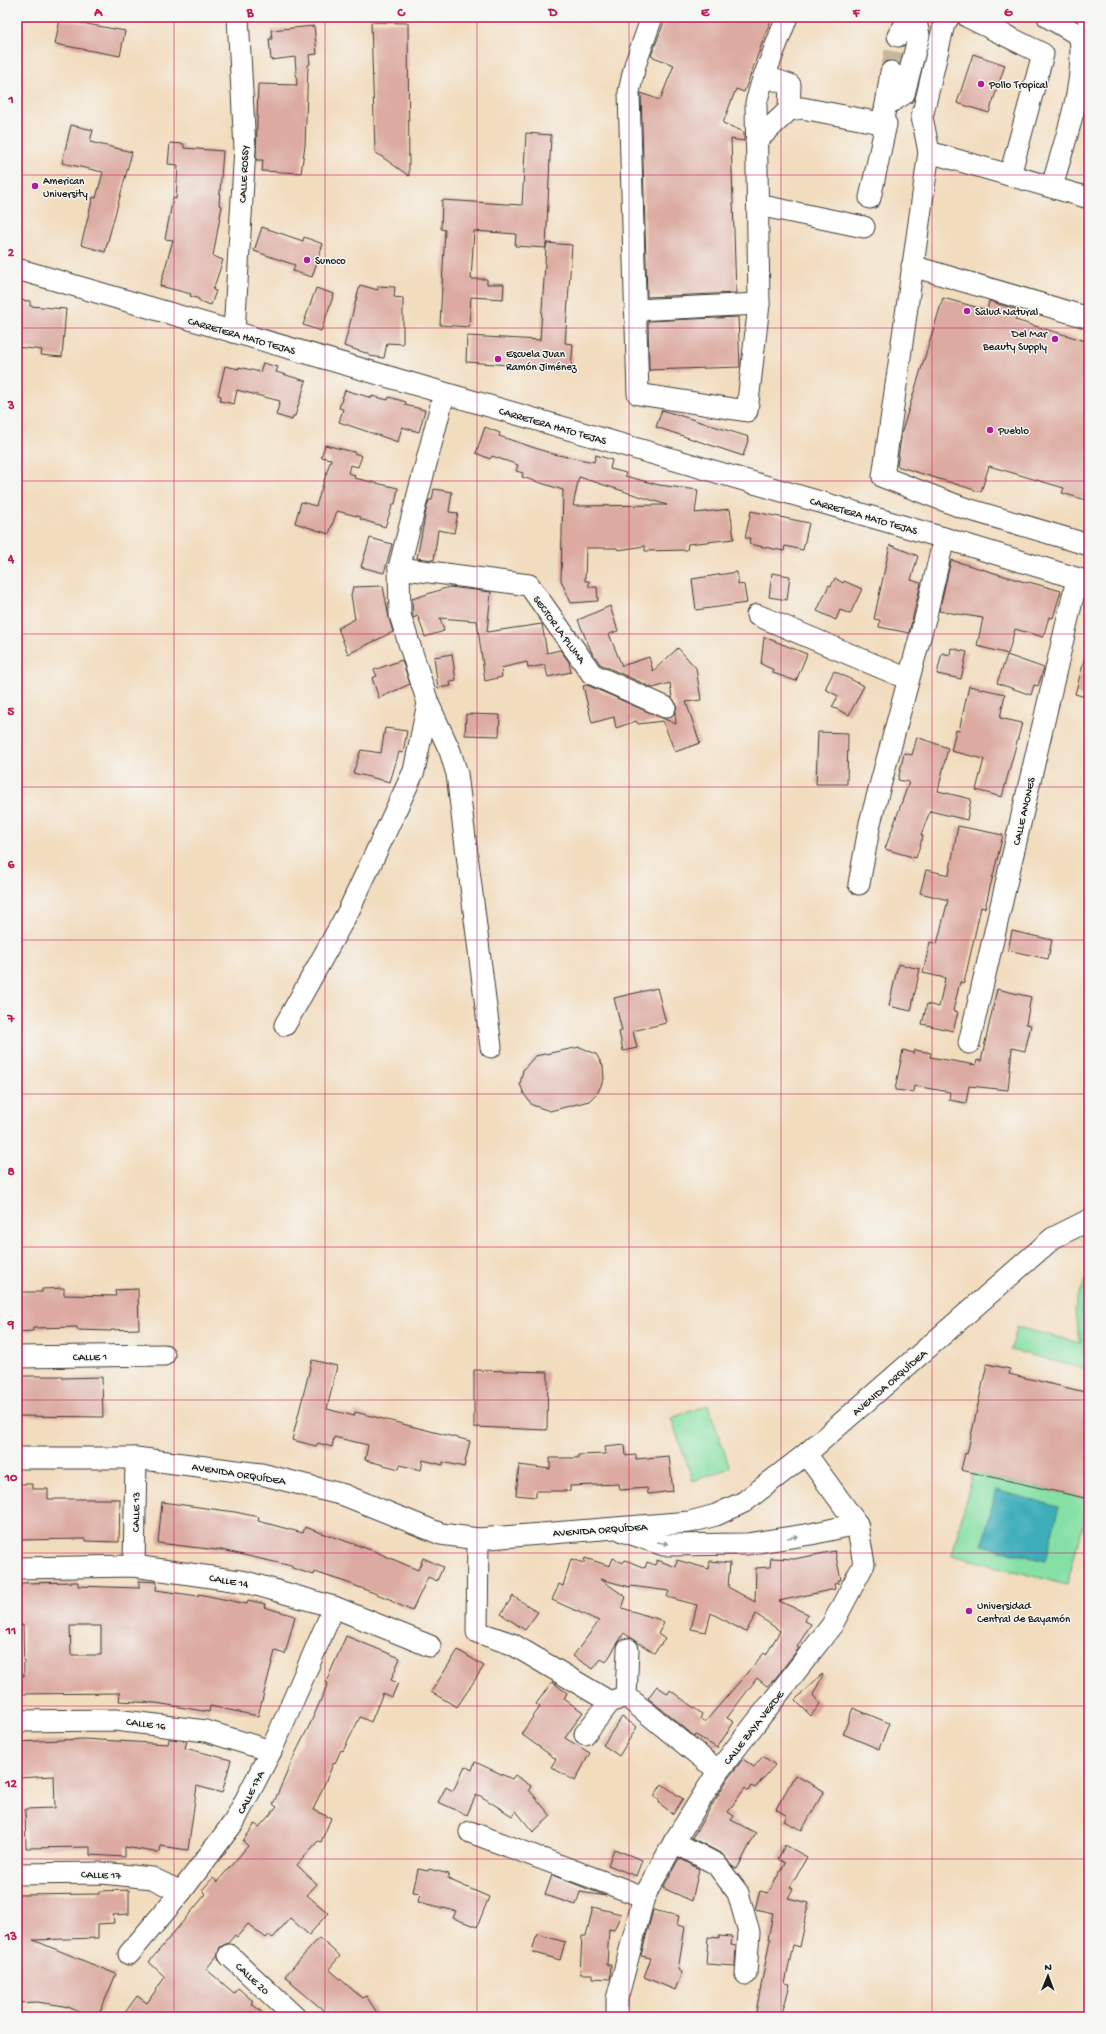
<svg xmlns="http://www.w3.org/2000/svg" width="1106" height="2034" font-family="'Gochi Hand',sans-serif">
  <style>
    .green { fill: #86e0a5; stroke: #517e60 }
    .water { fill: #3dadba; stroke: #2c646b }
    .building { fill: #dcaaa0; fill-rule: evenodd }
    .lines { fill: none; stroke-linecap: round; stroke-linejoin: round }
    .minor-tunnel { stroke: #c7b69e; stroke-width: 21; stroke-dasharray: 21 10; stroke-linecap: butt }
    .minor-casing { stroke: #3c3934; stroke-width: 23 }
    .major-casing { stroke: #3c3934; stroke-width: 24 }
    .minor { stroke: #fff; stroke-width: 21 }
    .major { stroke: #fff; stroke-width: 22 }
    .oneway { fill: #999 }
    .grid { fill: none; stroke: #c2185b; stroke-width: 1; stroke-opacity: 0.55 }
    .poi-dot { fill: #b5179e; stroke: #f6f6f2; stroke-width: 1.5 }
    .labels { text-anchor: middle; stroke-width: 3; stroke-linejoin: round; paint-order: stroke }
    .poi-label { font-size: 11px; fill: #1c1c1c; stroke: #f6f6f2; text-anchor: start }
    .street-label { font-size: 11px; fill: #1c1c1c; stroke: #f6f6f2 }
    .neatline { fill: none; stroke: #c2185b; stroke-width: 1.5 }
    .grid-label { font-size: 13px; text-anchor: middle; font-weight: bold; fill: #c2185b }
  </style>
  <rect width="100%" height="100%" fill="#f6f6f2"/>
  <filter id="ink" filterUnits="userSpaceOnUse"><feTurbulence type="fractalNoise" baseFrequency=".025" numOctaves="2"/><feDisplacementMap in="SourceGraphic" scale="8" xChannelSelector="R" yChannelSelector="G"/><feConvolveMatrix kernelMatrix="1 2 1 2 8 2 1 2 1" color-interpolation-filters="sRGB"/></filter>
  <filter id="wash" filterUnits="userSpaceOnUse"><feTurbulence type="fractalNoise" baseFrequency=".012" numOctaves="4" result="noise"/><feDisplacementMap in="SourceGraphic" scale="16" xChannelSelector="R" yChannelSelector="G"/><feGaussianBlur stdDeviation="0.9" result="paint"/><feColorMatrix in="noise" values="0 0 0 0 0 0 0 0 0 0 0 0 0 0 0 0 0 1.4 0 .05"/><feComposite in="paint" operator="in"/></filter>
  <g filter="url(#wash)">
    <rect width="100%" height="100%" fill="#f2dcbe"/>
    <g class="green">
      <path d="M 1089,1276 L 1089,1370 L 1011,1350 L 1017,1327 L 1081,1343 C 1074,1313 1070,1304 1089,1276 Z"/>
      <polygon points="708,1405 730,1468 693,1481 671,1418"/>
      <polygon points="973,1473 1089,1499 1067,1585 952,1555"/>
    </g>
    <polygon class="water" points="996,1490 1059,1507 1045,1561 982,1545"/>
    <g id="blocks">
      <g class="building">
        <polygon points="666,17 772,17 744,92 736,89 723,123 744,132 744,141 731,139 736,293 647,297 641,93 660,100 674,65 651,56"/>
        <polygon points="60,19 125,31 120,56 55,44"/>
        <polygon points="371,22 408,23 409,176 375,152"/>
        <polygon points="314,26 317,54 309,55 310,64 308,65 305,145 301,173 262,171 263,160 256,160 258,84 297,85 295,57 271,60 269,39 272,39 271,30"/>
        <polygon points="973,54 1005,65 989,113 957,103"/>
        <polygon points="71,125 93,130 90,142 132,152 105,252 81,245 93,197 96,198 103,172 62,163"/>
        <polygon points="526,133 551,135 546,248 546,243 572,245 565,343 573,344 571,369 556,368 556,372 539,371 539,367 466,362 467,336 540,340 546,248 515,246 516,234 474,231 471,279 487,279 487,284 504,284 503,299 471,297 469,327 440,325 445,230 441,229 442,200 522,205"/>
        <polygon points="170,143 184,144 184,148 223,151 219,205 222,206 213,256 223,260 213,290 216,291 211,305 199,301 199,299 190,296 191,294 160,286 173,240 165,239 173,198 176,199 178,165 168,164"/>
        <polygon points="262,227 303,241 304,237 323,244 312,277 293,271 295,265 254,251"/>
        <polygon points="360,285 378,290 378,286 395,287 394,297 403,298 403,344 387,343 384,358 369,356 369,354 344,346"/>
        <polygon points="316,288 334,294 321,331 303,325"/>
        <polygon points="943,298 987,310 989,301 1018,310 1015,320 1089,342 1089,501 1062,493 1064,488 989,466 981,492 897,466 902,431"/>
        <polygon points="17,300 30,301 30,306 66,309 62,357 41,355 42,350 17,347"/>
        <polygon points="738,317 740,367 649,370 648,321"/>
        <polygon points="263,363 278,367 276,372 306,381 295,416 293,416 292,420 276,415 280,401 237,390 234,404 220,401 221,396 218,395 225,366 239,369 239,367 260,372"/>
        <polygon points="345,390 372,398 372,396 388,400 389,397 406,402 405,405 425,410 419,432 402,427 398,442 339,422 343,409 339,408"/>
        <polygon points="662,410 749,437 743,456 656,427"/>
        <path d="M 485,427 L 500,433 L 499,436 L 553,454 L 594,462 L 596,455 L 612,460 L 610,469 L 626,473 L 625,476 L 659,485 L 698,490 L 695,513 L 730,509 L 734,539 L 688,544 L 687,550 L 645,551 L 645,546 L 618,550 L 617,548 L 586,548 L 585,581 L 589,581 L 589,587 L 597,587 L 598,601 L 571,603 L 561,580 L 563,490 L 522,477 L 523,473 L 516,471 L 518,465 L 492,456 L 490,459 L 476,453 ZM 579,477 L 667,505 L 573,506 Z"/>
        <polygon points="325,445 354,452 354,453 362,456 358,467 350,465 348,473 355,475 354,478 398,488 395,504 393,504 385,527 360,519 361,517 337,511 329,534 295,523 301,502 316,506 331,459 321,457"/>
        <polygon points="434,489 452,492 449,512 458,513 454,533 438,530 434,560 417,558 426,511 429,500 432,500"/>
        <polygon points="751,511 809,523 803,550 785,546 784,551 749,544 750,538 745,538"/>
        <polygon points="370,538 392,544 384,573 361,567"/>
        <polygon points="890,545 918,556 911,580 921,583 909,633 879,627 880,620 874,619"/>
        <polygon points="951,560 1028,583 1029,582 1061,591 1053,618 1049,617 1043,637 1015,629 1008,654 977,646 983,618 939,611"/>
        <polygon points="737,572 738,584 744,585 747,603 696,610 692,579"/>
        <polygon points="772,573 790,576 787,600 769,597"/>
        <polygon points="835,578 843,583 844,581 862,589 850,614 840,610 836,620 817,611 829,585 831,586"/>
        <polygon points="383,586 389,618 393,632 348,654 338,628 355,619 351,595 353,587"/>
        <polygon points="449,587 491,592 487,632 542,624 547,653 560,650 569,662 571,672 548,677 545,665 528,668 527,662 501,668 502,677 485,681 477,621 440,618 444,631 425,637 418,616 413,618 412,599"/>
        <polygon points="610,606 618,631 609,634 622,666 649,657 653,671 678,648 696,668 701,700 686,702 700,743 675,752 663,721 638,724 636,721 616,728 614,717 592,723 583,686 587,685 676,724 675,714 677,705 672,698 670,683 653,688 600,664 591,651 578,620"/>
        <polygon points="764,637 807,654 796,681 773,673 774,670 761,664"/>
        <polygon points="951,648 967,652 961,679 937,674 942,653 950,655"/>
        <polygon points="452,654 456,681 450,682 451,686 438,688 434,657"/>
        <polygon points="1007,655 1044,668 1038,686 1034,685 1031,695 997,683"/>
        <polygon points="1085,657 1089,658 1089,698 1075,694"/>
        <polygon points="402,660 410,684 379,698 372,678 377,676 374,670"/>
        <polygon points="834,671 864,686 849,715 832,707 838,696 825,689"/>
        <polygon points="969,686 1005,694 1000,718 1022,723 1002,797 976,790 984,759 951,751 956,730 959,731"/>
        <polygon points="466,714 500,715 499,736 465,735"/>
        <polygon points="385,728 407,731 403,753 399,752 390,782 353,773 361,750 381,753"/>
        <polygon points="818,732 848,733 847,784 816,784"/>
        <polygon points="917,737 948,748 938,791 971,799 967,820 930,811 921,835 923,836 916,858 885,849 909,782 898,780 904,753 912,755"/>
        <polygon points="958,826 1003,835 985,908 981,907 964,983 960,982 953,1011 958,1012 953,1031 922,1024 927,1004 939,1007 945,978 923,973 930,942 937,944 948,900 920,893 926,870 949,875"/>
        <polygon points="1012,931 1052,940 1048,959 1008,950"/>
        <polygon points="898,964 920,969 911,1011 889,1006"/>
        <polygon points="657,988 666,1023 633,1031 637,1048 623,1051 619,1032 622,1031 614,998"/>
        <polygon points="997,989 1031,997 1026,1024 1031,1025 1025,1051 1012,1048 1008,1090 969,1086 966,1103 949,1100 950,1092 914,1086 913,1092 895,1090 903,1050 914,1053 915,1050 931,1053 930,1057 976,1065 977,1060 981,1061"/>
        <polygon points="580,1047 596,1054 603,1066 604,1079 598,1092 589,1101 550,1111 532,1105 524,1094 520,1084 523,1070 535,1056"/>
        <polygon points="64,1288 64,1295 116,1296 115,1290 138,1289 139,1329 111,1330 111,1331 77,1330 77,1327 33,1328 33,1331 17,1332 17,1292 42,1292 42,1289"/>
        <polygon points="312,1360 337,1366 327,1409 354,1416 355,1412 470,1441 464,1467 443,1462 443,1465 423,1460 421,1470 400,1465 399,1469 365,1460 368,1445 334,1437 332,1447 318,1443 316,1446 292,1440"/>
        <polygon points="987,1364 1010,1369 1009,1374 1089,1393 1089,1499 961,1470 965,1453 967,1454"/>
        <polygon points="474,1370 548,1372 547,1430 474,1427"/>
        <polygon points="17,1376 62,1376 62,1378 102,1377 103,1417 17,1416"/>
        <polygon points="625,1445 626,1456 636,1455 636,1459 669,1456 673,1491 648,1494 647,1488 620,1490 619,1484 570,1486 570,1491 536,1491 536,1497 516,1495 519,1465 550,1469 550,1458 578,1458 578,1455 606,1454 605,1447"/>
        <polygon points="17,1484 32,1484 32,1489 48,1489 48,1499 120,1499 119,1542 85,1541 85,1539 17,1540"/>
        <polygon points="162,1502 235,1512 259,1517 258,1521 303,1533 305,1527 374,1551 418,1570 423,1558 443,1567 437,1581 428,1577 412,1611 391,1601 392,1600 348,1583 315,1572 314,1575 292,1568 292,1566 217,1549 217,1550 158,1543"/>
        <polygon points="835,1551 841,1580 838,1580 839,1583 834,1584 835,1589 779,1601 808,1614 805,1621 811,1624 797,1647 799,1648 774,1680 767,1686 757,1678 727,1718 734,1722 717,1748 696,1735 694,1736 648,1698 657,1686 668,1694 670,1690 702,1714 700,1719 705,1722 764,1653 766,1655 780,1631 756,1614 746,1632 711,1613 706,1632 691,1629 697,1605 667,1597 669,1591 631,1586 630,1587 600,1579 626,1597 622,1608 658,1619 664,1623 658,1634 665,1639 654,1653 624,1633 606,1662 601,1659 593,1669 573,1656 599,1621 552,1600 559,1584 563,1586 571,1559 584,1563 585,1558 610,1566 613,1558 623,1563 625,1560 645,1568 647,1562 655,1565 657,1560 676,1567 677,1560 709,1569 710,1561 730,1563 728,1587 755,1602 756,1568 770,1567 771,1558 794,1559"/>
        <path d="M 139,1581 L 157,1582 L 156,1590 L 198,1596 L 199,1594 L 247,1604 L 248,1600 L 265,1604 L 264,1607 L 295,1616 L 285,1654 L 275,1651 L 258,1716 L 210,1706 L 209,1712 L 156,1703 L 119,1701 L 120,1693 L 19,1694 L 19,1676 L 24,1676 L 23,1625 L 17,1626 L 17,1588 L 21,1587 L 21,1583 L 78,1582 L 78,1586 L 139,1588 ZM 70,1626 L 101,1626 L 101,1655 L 71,1655 Z"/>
        <polygon points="513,1596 538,1612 525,1630 501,1614"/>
        <polygon points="346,1636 400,1658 391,1680 398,1683 392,1697 383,1693 371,1722 360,1717 343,1751 341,1750 335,1763 334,1762 313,1810 331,1818 321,1842 318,1841 297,1865 317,1884 307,1895 328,1913 309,1935 290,1918 273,1938 269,1935 266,1938 248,1924 237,1937 235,1935 228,1943 220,1947 217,1956 206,1969 234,1993 238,1988 253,2001 251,2003 267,2017 122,2017 137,1996 147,2003 165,1977 149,1962 206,1894 202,1890 213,1878 217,1882 248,1846 243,1841 255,1824 259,1827 277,1807 273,1804 296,1752 312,1720 328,1683 326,1682"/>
        <polygon points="458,1650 484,1666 457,1707 431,1692"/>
        <polygon points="822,1674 823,1675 813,1695 820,1704 811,1716 795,1700"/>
        <polygon points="552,1682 567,1693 564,1699 583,1712 565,1738 590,1753 575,1781 551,1767 556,1759 521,1734 540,1707 536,1704"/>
        <polygon points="853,1708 889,1723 879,1749 843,1734"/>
        <polygon points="622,1717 637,1727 619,1756 603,1745"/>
        <polygon points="83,1739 168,1744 169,1739 172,1739 187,1741 185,1748 231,1760 222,1793 197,1786 188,1850 161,1846 160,1852 154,1852 125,1847 125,1857 90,1855 90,1847 26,1848 25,1809 55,1808 54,1776 17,1778 17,1742"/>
        <polygon points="763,1756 775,1765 755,1788 751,1786 748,1791 745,1788 728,1812 734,1816 731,1820 756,1833 737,1869 733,1867 722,1854 692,1838 729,1777 743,1759 754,1767"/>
        <polygon points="475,1762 512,1779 515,1775 531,1786 529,1790 551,1816 533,1832 516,1811 512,1816 479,1795 478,1796 476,1795 467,1815 438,1802 446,1787 453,1791 465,1766 472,1770"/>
        <polygon points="795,1775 824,1791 802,1830 784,1821 787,1816 776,1809"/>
        <polygon points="662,1784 683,1799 673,1814 659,1803 660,1801 654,1796"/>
        <polygon points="785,1845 807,1857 790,1887 793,1889 788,1898 809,1903 804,1922 805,1923 800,1947 793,1945 785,1984 790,1985 781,2017 755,2017 770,1939 768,1939 773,1913 755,1909 760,1891 768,1893 785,1863 778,1859"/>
        <polygon points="614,1849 642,1860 636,1876 608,1865"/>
        <polygon points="679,1858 699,1869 692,1901 663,1888"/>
        <polygon points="418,1869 428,1871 429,1869 449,1874 448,1879 489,1897 477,1927 453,1918 456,1911 418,1902 420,1893 413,1892"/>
        <polygon points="552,1875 606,1896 580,1892 576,1905 545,1895"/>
        <polygon points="129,1890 129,1914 113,1915 114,1923 98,1924 98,1938 33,1940 116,1974 98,2017 91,2017 68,2007 58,2005 37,2002 17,2003 17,1895 99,1894 99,1891"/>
        <polygon points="593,1907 621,1914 614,1930 609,1929 607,1965 611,1965 610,1979 593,1978 593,1974 580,1974 582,1936 586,1936"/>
        <polygon points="653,1910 679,1916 677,1925 685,1927 678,1970 682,1972 675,1990 644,1977 651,1958 641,1956"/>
        <polygon points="537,1934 565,1942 560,1960 532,1952"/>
        <polygon points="719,1936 732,1937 731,1945 736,1946 735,1966 706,1964 708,1937 719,1938"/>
        <polygon points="319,1938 340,1956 329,1969 362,1998 366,1996 380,2017 334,2017 330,2013 329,2015 290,1982 292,1981 285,1976"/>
      </g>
    </g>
  </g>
  <g filter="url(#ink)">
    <use href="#blocks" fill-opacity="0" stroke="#3c3934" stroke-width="1"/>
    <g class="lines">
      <polyline class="minor-tunnel" points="891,72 898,36"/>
      <defs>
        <g id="minor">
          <polyline points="652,17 635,65 629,92 638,394 747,411 759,304 756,103 762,82 787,17"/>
          <polyline points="949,17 944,24 922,117 929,152 1089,198"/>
          <polyline points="968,17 1043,54 1010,175"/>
          <polyline points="1048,17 1089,41"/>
          <polyline points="898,36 910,17"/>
          <polyline points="764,76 790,85 789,110"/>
          <polyline points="886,105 891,72"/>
          <polyline points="882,123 886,105 904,94 919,35 917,26 911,17"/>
          <polyline points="756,141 789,110 802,108 886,124 870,198"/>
          <polyline points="929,152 883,477 961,507 1089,545"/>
          <path d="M 1052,187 C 1065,138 1086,87 1080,35"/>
          <polyline points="758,205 864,227"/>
          <polyline points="912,266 1089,318"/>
          <polyline points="17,269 944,538 1089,582"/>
          <polyline points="635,310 759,304"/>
          <polyline points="234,332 245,149 238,17"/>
          <polyline points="444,394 399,568 400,615 428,703 450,751 457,774 491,1047"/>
          <polyline points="399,568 529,585 592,674 665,707"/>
          <polyline points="757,615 908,679"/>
          <polyline points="859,884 870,823 926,615 944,538"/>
          <polyline points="285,1025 348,912 414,771 428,703"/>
          <polyline points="969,1043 1077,579"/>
          <polyline points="17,1357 164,1355"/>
          <polyline points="17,1458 136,1458 261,1474 344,1495 441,1534 478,1539 690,1522 716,1515 744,1502 806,1454 1053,1238 1089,1220"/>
          <polyline points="623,1531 664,1545 747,1544 811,1534 857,1524"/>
          <polyline points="478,1539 477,1632 512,1644 610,1702 626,1696"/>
          <polyline points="134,1566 136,1458"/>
          <polyline points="17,1568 134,1566 246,1582 334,1607 430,1646"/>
          <polyline points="628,1649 626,1696 707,1762 719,1770"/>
          <polyline points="17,1721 115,1720 206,1731 271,1751"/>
          <polyline points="585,1734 610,1702"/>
          <polyline points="470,1832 644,1897"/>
          <polyline points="674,1842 716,1864 738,1893 749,1932 746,1974"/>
          <polyline points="17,1874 102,1873 152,1878 181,1892"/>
          <polyline points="129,1954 181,1892 234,1822 271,1751 334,1607"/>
          <polyline points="229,1955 295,2017"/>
          <polyline points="617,2017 617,1999 644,1897 674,1842 719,1770 832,1625 864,1564 857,1524 806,1454"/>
        </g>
        <polyline id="major" points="1088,17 1089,18"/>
      </defs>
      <use href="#minor" class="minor-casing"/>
      <use href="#major" class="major-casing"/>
      <use href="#minor" class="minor"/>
      <use href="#major" class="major"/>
    </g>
    <defs><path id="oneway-solid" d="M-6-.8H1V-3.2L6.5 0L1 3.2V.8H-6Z"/></defs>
    <g class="oneway">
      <use href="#oneway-solid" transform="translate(793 1537) rotate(-9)"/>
      <use href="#oneway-solid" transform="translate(663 1543) rotate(10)"/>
    </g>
  </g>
  <path class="grid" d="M 174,17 L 174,2017M 325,17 L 325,2017M 477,17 L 477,2017M 629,17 L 629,2017M 781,17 L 781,2017M 932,17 L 932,2017M 17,175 L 1089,175M 17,328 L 1089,328M 17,481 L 1089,481M 17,634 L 1089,634M 17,787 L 1089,787M 17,940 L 1089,940M 17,1094 L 1089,1094M 17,1247 L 1089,1247M 17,1400 L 1089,1400M 17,1553 L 1089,1553M 17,1706 L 1089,1706M 17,1859 L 1089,1859"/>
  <g class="poi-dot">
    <circle cx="981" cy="84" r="4"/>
    <circle cx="35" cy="186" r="4"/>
    <circle cx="307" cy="260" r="4"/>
    <circle cx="967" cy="311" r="4"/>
    <circle cx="1055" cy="339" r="4"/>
    <circle cx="498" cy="359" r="4"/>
    <circle cx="990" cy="430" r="4"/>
    <circle cx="969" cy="1611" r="4"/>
  </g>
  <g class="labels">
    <g class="poi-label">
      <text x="989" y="88">Pollo Tropical</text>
      <text x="43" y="184">American<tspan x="43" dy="13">University</tspan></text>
      <text x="315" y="264">Sunoco</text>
      <text x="975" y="315">Salud Natural</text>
      <text x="1047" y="337" text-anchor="end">Del Mar<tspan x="1047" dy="13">Beauty Supply</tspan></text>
      <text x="506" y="357">Escuela Juan<tspan x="506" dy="13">Ramón Jiménez</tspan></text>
      <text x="998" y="434">Pueblo</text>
      <text x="977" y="1609">Universidad<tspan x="977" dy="13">Central de Bayamón</tspan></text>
    </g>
    <g class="street-label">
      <text transform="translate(243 174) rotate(-87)" y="4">CALLE ROSSY</text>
      <text transform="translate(242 335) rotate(16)" y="4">CARRETERA HATO TEJAS</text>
      <text transform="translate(553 425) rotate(16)" y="4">CARRETERA HATO TEJAS</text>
      <text transform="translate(864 515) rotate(16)" y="4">CARRETERA HATO TEJAS</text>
      <text transform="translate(560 629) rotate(54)" y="4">SECTOR LA PLUMA</text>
      <text transform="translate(1023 811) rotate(-77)" y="4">CALLE ANONES</text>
      <text transform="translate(90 1356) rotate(-1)" y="4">CALLE 1</text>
      <text transform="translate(889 1382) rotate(-41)" y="4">AVENIDA ORQUÍDEA</text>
      <text transform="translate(239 1473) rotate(9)" y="4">AVENIDA ORQUÍDEA</text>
      <text transform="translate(135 1512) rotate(-89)" y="4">CALLE 13</text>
      <text transform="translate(600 1529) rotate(-4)" y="4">AVENIDA ORQUÍDEA</text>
      <text transform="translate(229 1580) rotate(10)" y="4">CALLE 14</text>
      <text transform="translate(146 1723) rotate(7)" y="4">CALLE 16</text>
      <text transform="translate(753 1727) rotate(-52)" y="4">CALLE ZAYA VERDE</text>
      <text transform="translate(250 1792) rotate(-63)" y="4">CALLE 17A</text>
      <text transform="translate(101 1874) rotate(2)" y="4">CALLE 17</text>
      <text transform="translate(253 1978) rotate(43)" y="4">CALLE 20</text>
    </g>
  </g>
  <rect width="1106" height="2034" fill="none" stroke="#f6f6f2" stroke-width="44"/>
  <g transform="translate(1048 1976) rotate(1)" stroke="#f6f6f2" stroke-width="3" paint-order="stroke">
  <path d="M0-3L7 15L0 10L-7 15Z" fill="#1c1c1c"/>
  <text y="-6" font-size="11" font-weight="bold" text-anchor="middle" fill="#1c1c1c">N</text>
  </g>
  <rect x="22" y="22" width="1062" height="1990" class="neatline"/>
  <g class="grid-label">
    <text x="98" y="16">A</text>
    <text x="250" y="16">B</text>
    <text x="401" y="16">C</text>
    <text x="553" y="16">D</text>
    <text x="705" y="16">E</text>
    <text x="856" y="16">F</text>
    <text x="1008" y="16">G</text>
    <text x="11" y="103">1</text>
    <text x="11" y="256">2</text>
    <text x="11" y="409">3</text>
    <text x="11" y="562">4</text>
    <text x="11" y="715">5</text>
    <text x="11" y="868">6</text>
    <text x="11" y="1022">7</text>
    <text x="11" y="1175">8</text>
    <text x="11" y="1328">9</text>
    <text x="11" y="1481">10</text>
    <text x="11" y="1634">11</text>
    <text x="11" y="1787">12</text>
    <text x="11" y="1940">13</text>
  </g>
</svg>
